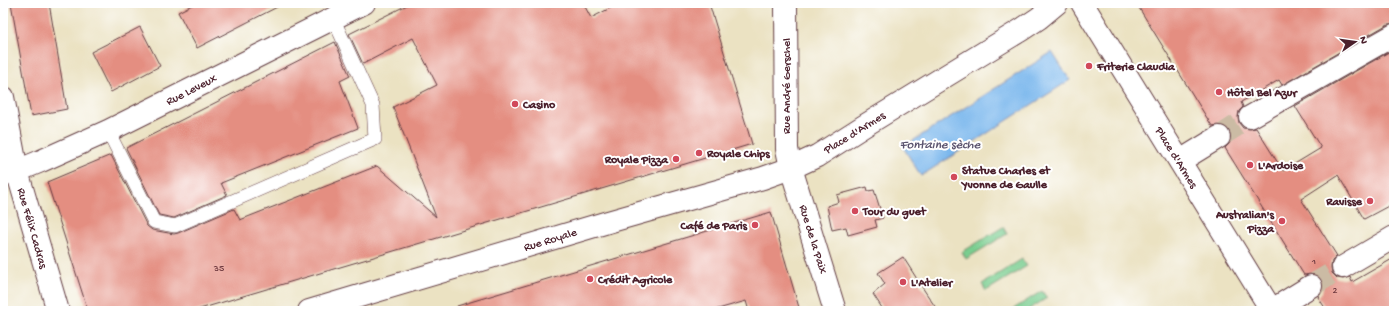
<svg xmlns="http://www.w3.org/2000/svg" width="1397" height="314" font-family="'Gochi Hand',sans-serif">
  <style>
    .green { fill: #79cd8f; stroke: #62765d }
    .water { fill: #7ab7ed; stroke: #626b8c }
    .building { fill: #e48e81 }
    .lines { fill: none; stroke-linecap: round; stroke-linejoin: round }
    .minor-tunnel { stroke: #cbbba4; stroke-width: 22; stroke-dasharray: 22 11; stroke-linecap: butt }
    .service-casing { stroke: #623c42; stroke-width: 14 }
    .minor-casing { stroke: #623c42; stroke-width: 24 }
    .tertiary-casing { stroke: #623c42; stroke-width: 24 }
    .service { stroke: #fff; stroke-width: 13 }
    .minor { stroke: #fff; stroke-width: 22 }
    .tertiary { stroke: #fff; stroke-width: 22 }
    .poi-dot { fill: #d1495b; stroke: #fff; stroke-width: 1.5 }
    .labels { text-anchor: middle; stroke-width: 4; stroke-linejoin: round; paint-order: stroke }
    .number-label { font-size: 10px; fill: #703b40 }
    .poi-label { font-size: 12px; font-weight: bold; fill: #4a1f2b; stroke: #fff; text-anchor: start }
    .street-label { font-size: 12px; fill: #4a1f2b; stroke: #fff }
    .water-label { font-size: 13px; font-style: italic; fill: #5b546f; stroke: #fff }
  </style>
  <rect width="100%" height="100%" fill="#fff"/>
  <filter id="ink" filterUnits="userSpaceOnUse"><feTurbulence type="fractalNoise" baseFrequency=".025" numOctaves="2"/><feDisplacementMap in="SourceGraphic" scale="8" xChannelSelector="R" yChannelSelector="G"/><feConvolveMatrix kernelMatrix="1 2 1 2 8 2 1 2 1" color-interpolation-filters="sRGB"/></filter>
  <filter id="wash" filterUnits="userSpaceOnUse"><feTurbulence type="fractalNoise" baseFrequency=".012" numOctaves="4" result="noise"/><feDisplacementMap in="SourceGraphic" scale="16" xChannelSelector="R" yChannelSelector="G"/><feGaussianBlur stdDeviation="0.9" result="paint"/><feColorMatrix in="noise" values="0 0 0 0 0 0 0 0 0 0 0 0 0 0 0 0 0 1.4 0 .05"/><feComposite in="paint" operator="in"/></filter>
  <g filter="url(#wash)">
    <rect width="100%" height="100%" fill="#ebe2c2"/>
    <g class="green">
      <polygon points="1003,227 1007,234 966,259 962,252"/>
      <polygon points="1022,259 1027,266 986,291 982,284"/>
      <polygon points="1042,291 1047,298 1026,311 1010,311"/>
    </g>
    <polygon class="water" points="1052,52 1070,80 921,176 903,147"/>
    <g id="blocks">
      <g class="building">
        <polygon points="11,3 49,3 67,109 31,116"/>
        <polygon points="196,3 285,3 197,48 178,12"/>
        <polygon points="411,3 583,3 591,18 620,3 709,3 752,144 193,311 88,311 47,182 111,155 147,226 152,230 174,234 178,233 234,209 240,220 377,166 436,217 393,107 437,85 413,38 363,64 349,34"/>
        <polygon points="1136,3 1394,3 1394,23 1388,24 1282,85 1279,80 1241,102 1243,107 1239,111 1238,117 1239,123 1243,128 1250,129 1256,128 1283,171 1321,148 1295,106 1394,49 1394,203 1364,219 1338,175 1301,199 1337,256 1332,261 1331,267 1332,273 1337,278 1343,279 1350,277 1352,282 1394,258 1394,311 1327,311 1318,297 1322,292 1323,286 1321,279 1317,275 1311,274 1304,275 1225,148 1230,143 1231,137 1229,130 1225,126 1219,125 1212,126"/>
        <polygon points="140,27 160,66 111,92 91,52"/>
        <polygon points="335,42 350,76 340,81 358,128 221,183 227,195 174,218 159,215 126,148"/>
        <polygon points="867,187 868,191 874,190 883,218 875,220 877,227 848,235 846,227 832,230 827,206 839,202 837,195"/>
        <polygon points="771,212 800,311 749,311 746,301 711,311 458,311 457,306"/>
        <polygon points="903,257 924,290 938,311 884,311 873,294 885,284 878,273"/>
      </g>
    </g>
  </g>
  <g filter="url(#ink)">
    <use href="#blocks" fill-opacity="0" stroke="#623c42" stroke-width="1"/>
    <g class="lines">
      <g class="minor-tunnel">
        <polyline points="1219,137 1250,117"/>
        <polyline points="1311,286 1343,267"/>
      </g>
      <defs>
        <polyline id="service" points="108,131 154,222 175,226 375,139 373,105 333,18"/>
        <g id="minor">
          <polyline points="786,3 787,149 791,168 835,311"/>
          <polyline points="1082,3 1272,311"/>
          <polyline points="3,97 17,171 58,311"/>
          <polyline points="1250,117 1394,35"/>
          <polyline points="1180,161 1219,137"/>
          <polyline points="3,174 17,171 41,161 108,131 364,3"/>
          <polyline points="1343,267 1394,237"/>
          <polyline points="1272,310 1311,286"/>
        </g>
        <polyline id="tertiary" points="309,311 608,222 763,178 791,168 817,156 864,126 1021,30 1039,18 1057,3"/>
      </defs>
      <use href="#service" class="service-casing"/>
      <use href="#minor" class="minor-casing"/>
      <use href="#tertiary" class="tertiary-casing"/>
      <use href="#service" class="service"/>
      <use href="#minor" class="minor"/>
      <use href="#tertiary" class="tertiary"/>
    </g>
  </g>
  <g class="poi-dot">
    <circle cx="1089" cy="66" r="4"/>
    <circle cx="1219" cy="92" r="4"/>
    <circle cx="515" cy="104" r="4"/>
    <circle cx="699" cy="153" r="4"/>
    <circle cx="676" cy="159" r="4"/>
    <circle cx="1250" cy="165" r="4"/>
    <circle cx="954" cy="177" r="4"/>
    <circle cx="1370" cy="201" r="4"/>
    <circle cx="855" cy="211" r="4"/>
    <circle cx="1282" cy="221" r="4"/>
    <circle cx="755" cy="225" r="4"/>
    <circle cx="590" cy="279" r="4"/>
    <circle cx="903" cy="282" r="4"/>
  </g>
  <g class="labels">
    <g class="number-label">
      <text x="1314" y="264">1</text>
      <text x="219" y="271">35</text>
      <text x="1335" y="293">2</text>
    </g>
    <g class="poi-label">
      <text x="1097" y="70">Friterie Claudia</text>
      <text x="1227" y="96">Hôtel Bel Azur</text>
      <text x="523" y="108">Casino</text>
      <text x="707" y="157">Royale Chips</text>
      <text x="668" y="163" text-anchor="end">Royale Pizza</text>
      <text x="1258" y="169">L'Ardoise</text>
      <text x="962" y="174">Statue Charles et<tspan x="962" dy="14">Yvonne de Gaulle</tspan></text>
      <text x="1362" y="205" text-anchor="end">Ravisse</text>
      <text x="863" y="215">Tour du guet</text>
      <text x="1274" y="218" text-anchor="end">Australian's<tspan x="1274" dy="14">Pizza</tspan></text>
      <text x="747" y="229" text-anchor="end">Café de Paris</text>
      <text x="598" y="283">Crédit Agricole</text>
      <text x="911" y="286">L'Atelier</text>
    </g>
    <g class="street-label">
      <text transform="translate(786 86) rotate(-90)" y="4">Rue André Gerschel</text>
      <text transform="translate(191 89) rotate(-27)" y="4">Rue Leveux</text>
      <text transform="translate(854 132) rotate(-32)" y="4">Place d'Armes</text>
      <text transform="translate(1177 157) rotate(58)" y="4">Place d'Armes</text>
      <text transform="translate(33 228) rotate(74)" y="4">Rue Félix Cadras</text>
      <text transform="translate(550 239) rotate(-17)" y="4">Rue Royale</text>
      <text transform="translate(814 239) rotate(73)" y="4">Rue de la Paix</text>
    </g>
    <g class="water-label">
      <text x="940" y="148">Fontaine sèche</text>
    </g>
  </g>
  <rect width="1397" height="314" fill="none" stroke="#fff" stroke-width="16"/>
  <g transform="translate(1355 42) rotate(77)" stroke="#ffffff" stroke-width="3" paint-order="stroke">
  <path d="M0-3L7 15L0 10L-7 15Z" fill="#4a1f2b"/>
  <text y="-6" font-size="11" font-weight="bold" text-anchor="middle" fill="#4a1f2b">N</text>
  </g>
</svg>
